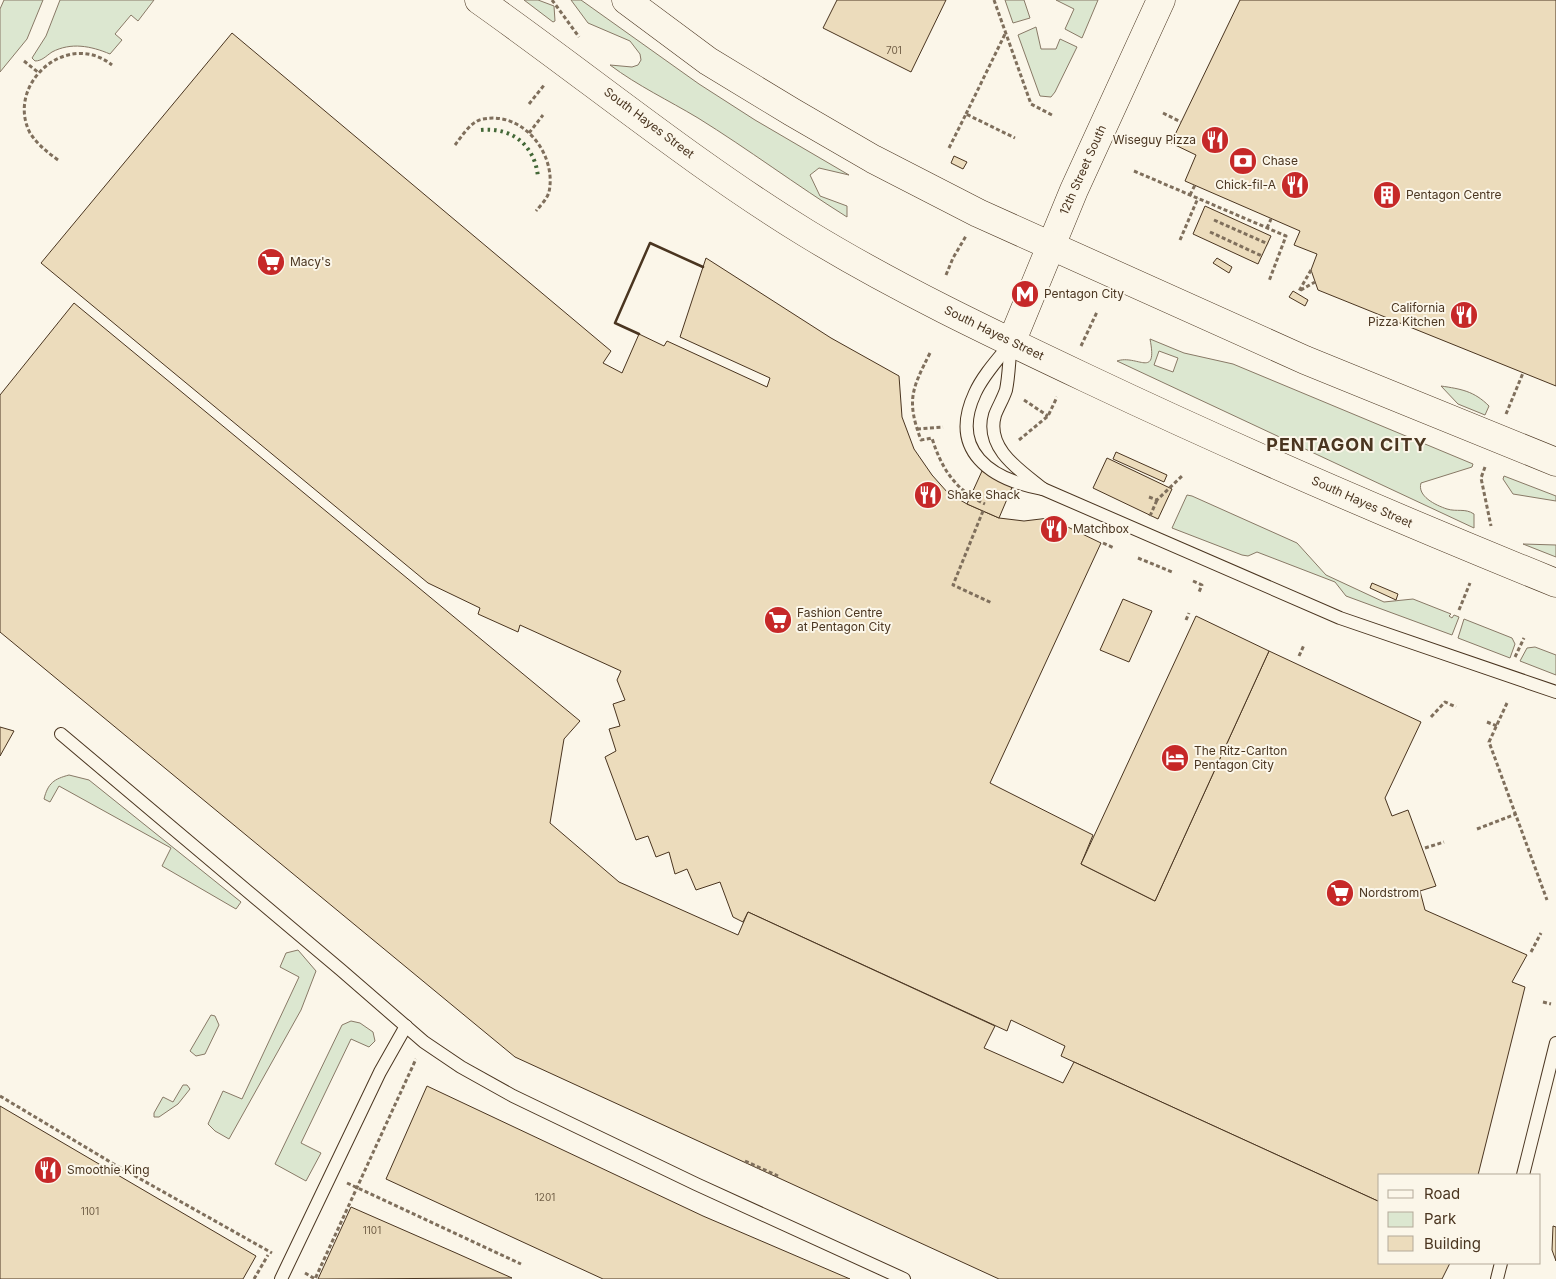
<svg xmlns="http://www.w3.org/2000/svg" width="1556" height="1279" font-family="Inter,sans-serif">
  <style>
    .green { fill: #dce7d0; stroke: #887966; fill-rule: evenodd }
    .building { fill: #ecdcbc; stroke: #4a3520 }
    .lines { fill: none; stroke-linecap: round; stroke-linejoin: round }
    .service-casing { stroke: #4a3520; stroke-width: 14 }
    .tertiary-casing { stroke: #4a3520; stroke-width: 29 }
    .secondary-casing { stroke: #4a3520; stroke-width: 29 }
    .path { stroke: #7f6f5c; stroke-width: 3; stroke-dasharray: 4 2.5; stroke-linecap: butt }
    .service { stroke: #fbf6e9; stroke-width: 12 }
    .tertiary { stroke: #fbf6e9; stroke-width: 28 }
    .secondary { stroke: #fbf6e9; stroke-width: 28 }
    .hedge { stroke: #436837; stroke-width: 4; stroke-dasharray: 2.5 4; stroke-linecap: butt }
    .wall { stroke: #4a3520; stroke-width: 2.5 }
    .labels { text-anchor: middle; stroke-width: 4; stroke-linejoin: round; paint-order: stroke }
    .number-label { font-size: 10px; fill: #725f47 }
    .street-label { font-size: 12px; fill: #4a3520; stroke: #fbf6e9 }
    .poi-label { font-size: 12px; fill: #4a3520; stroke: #fbf6e9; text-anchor: start }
    .district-label { font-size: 18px; font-weight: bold; letter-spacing: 1px; fill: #4a3520; stroke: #fbf6e9 }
  </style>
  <rect width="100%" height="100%" fill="#fbf6e9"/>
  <g class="green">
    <polygon points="4,0 43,0 27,39 0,72 0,9"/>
    <path d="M 60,0 L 154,0 L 138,21 L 131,15 L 115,34 L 122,40 L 110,54 C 91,46 71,42 52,52 C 46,56 42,61 35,61 L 32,58 L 46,36 Z"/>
    <polygon points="524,0 538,0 554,6 555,21 553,22"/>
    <path d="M 571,0 L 581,0 L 699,84 L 755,120 L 849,175 L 819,168 L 810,175 L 820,196 L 847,206 L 847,217 C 796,185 748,149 698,118 C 668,100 638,86 610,65 L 632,67 L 638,65 L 641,60 L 640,54 L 630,41 L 588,23 Z"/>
    <polygon points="1005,0 1024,0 1030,18 1013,23"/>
    <polygon points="1056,0 1098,0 1082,38 1065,29 1074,9"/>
    <polygon points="1036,27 1041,49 1056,49 1060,39 1077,47 1055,92 1051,97 1040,96 1018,35"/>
    <path d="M 1150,339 L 1184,353 L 1233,364 L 1473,464 L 1472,467 L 1421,483 C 1417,496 1435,505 1447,509 C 1457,512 1465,508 1474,514 L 1474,528 L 1117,361 C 1137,354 1158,380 1150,339 ZM 1159,351 L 1178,358 L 1173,372 L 1154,365 Z"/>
    <path d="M 1441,386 C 1461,389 1474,391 1489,406 L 1485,415 L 1458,404 Z"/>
    <polygon points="1504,476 1556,496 1556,501 1513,494 1503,479"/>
    <polygon points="1187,495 1192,496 1297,543 1326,575 1384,602 1413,599 1451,614 1449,616 1452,618 1454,615 1459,617 1452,635 1346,596 1335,582 1257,552 1248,556 1242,555 1172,528"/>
    <polygon points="1523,544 1556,545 1556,557"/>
    <polygon points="1464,619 1512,638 1515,644 1510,658 1458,638"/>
    <polygon points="1535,647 1556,655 1556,675 1520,661 1527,648"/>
    <path d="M 69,775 L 89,780 L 241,902 L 236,909 L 162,866 L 171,848 L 59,786 L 50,802 L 44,799 C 48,783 54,779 69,775 Z"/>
    <polygon points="298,950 316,971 301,1010 229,1139 215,1131 208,1124 223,1091 242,1099 299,977 280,967 286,953"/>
    <polygon points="211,1015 215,1016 219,1025 205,1054 196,1056 190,1051"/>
    <polygon points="351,1021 360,1023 373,1032 375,1041 369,1047 351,1039 301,1143 321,1153 306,1181 275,1164 342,1025"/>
    <polygon points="183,1085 187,1085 190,1089 178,1104 159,1117 154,1117 154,1113 163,1097 173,1102"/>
  </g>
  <g class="building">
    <polygon points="837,0 946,0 911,72 823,28"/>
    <polygon points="1240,0 1556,0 1556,386 1318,290 1311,270 1317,254 1294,245 1300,231 1185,181 1196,155 1171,143"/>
    <polygon points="232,33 611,351 603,363 622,373 639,334 664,346 667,341 767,387 770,378 680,337 706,258 831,338 899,376 902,417 914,449 932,475 948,493 967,504 999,518 1024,521 1049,518 1101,543 990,783 1093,835 1081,864 1155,901 1269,651 1421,722 1385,798 1392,816 1408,810 1436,886 1420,891 1425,910 1527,955 1512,982 1525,987 1478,1175 1380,1175 1380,1202 1074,1062 1061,1056 1065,1046 1011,1020 1007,1031 748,912 743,922 733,917 720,882 696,890 687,869 675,874 669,852 656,857 648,836 636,840 605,757 616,751 609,729 620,726 613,704 625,700 617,680 621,671 520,625 518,632 478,614 480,608 428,583 41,263"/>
    <polygon points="954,156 967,162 963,169 951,163"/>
    <polygon points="1205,206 1271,236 1258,264 1193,234"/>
    <polygon points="1217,258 1232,267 1229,273 1213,263"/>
    <polygon points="1293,291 1308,300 1305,306 1289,297"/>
    <polygon points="74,303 580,721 564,739 550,823 619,882 738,935 748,912 995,1026 984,1048 1063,1083 1074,1062 1380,1202 1380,1263 1450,1263 1442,1279 999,1279 515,1057 0,632 0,395"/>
    <polygon points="1116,452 1167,475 1164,482 1113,459"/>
    <polygon points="1107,458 1172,489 1158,519 1093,488"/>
    <polygon points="982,471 1013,485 999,518 967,504"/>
    <polygon points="1372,583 1398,594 1396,600 1370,588"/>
    <polygon points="1123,599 1152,611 1129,662 1100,650"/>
    <polygon points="1196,616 1269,651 1155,901 1081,864"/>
    <polygon points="0,727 14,731 0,756"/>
    <polygon points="427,1086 703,1216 850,1279 603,1279 386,1179"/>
    <polygon points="0,1106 256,1256 243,1279 0,1279"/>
    <polygon points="351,1207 456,1253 512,1278 318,1279"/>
    <polygon points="1553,1226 1556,1227 1556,1261 1552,1250"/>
  </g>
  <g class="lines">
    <defs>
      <g id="service">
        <path d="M 1011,343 C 999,358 983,375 975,393 C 948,451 991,480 1043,489 L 1340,618 L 1556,692"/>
        <path d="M 1011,344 C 1009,359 1009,376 1006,390 C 1003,399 998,407 995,415 C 985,449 1021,471 1043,489"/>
        <polyline points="61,734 341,970 424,1042 461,1067 513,1096 696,1184 904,1279"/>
        <polyline points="1523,1175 1556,1043"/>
        <polyline points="281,1279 380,1072 406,1026"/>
        <polyline points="1497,1279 1501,1263"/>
      </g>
      <polyline id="tertiary" points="1011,343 1074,190 1161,0"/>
      <g id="secondary">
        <path d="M 479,0 C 588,77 692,163 806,233 C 896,288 991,333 1086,378 C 1240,451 1398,519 1556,583"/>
        <polyline points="626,0 708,61 792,112 873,159 978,213 1305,360 1556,462"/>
      </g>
    </defs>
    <use href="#service" class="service-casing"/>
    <use href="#tertiary" class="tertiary-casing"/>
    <use href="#secondary" class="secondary-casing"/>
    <g class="path">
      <polyline points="552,0 579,37"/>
      <polyline points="994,0 1031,104 1052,115"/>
      <polyline points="24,61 39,73"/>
      <polyline points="529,104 545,84"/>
      <polyline points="1163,113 1181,122"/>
      <polyline points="966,114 1006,32"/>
      <polyline points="529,133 543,115"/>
      <path d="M 455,145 C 462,136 471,121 483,119 C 524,111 557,155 549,192 C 547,199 540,206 536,211"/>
      <polyline points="949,148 966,114 1015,138"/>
      <path d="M 58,160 C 47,152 37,144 30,133 C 5,84 67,29 112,65"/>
      <polyline points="1134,171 1286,236 1269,281"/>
      <polyline points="1190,195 1195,185"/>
      <polyline points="1214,220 1268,244"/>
      <polyline points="1267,228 1271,219"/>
      <polyline points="1210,232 1262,256"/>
      <polyline points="1180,240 1198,198"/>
      <polyline points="1311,270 1299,291 1315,282"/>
      <polyline points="946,275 953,258 966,236"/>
      <polyline points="1081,346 1097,312"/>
      <path d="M 930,353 C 912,389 906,400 921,440 L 932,438 C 941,468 956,491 985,504"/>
      <polyline points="1024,400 1048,416"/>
      <polyline points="1506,414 1523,373"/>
      <polyline points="917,429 943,427"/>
      <polyline points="1019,440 1048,416 1057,397"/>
      <polyline points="1485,467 1481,478 1491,526"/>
      <polyline points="1149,497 1157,500 1182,476"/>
      <polyline points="983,511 953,585 992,603"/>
      <polyline points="1150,516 1157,500"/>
      <polyline points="1103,543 1114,548"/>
      <polyline points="1138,558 1172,572"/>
      <polyline points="1193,581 1202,585 1199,592"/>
      <polyline points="1459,610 1470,583"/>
      <polyline points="1186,620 1189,613"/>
      <polyline points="1299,656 1304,645"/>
      <polyline points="1515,657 1524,638"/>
      <polyline points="1507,703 1489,742 1547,900"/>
      <polyline points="1431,717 1445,702 1456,707"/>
      <polyline points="1487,722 1497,726"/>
      <polyline points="1477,829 1516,814"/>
      <polyline points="1425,848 1444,842"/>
      <polyline points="1531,952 1541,933"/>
      <polyline points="1543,1002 1551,1004"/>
      <polyline points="0,1096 112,1163 272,1253"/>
      <polyline points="745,1161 778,1176"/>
      <polyline points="347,1183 521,1264"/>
      <polyline points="305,1273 315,1279 416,1059"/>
      <polyline points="254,1279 268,1255"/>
    </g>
    <use href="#service" class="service"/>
    <use href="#tertiary" class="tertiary"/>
    <use href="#secondary" class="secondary"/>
    <path class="hedge" d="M 481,130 C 513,127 535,146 538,177"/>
    <polyline class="wall" points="639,334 615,323 650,243 703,267"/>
  </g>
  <defs>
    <symbol id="restaurant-disc" viewBox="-11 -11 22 22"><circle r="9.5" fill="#c62828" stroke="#fbf6e9"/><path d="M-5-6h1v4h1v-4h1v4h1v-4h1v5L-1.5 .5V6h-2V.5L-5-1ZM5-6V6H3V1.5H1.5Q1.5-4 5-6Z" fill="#fff"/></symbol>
    <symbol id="bank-disc" viewBox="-11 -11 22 22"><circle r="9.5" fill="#c62828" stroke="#fbf6e9"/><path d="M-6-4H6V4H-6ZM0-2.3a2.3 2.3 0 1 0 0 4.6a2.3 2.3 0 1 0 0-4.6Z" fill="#fff"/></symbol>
    <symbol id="building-disc" viewBox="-11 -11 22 22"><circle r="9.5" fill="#c62828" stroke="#fbf6e9"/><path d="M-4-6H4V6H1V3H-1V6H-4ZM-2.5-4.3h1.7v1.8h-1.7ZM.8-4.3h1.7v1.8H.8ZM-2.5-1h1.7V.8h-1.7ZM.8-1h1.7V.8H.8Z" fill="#fff"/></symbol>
    <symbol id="supermarket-disc" viewBox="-11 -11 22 22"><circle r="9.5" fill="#c62828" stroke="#fbf6e9"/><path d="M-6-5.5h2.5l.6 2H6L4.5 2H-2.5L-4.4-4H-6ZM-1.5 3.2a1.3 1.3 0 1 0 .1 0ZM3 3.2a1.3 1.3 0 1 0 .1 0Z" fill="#fff"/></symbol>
    <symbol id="metro-disc" viewBox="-11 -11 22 22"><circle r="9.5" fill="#c62828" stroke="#fbf6e9"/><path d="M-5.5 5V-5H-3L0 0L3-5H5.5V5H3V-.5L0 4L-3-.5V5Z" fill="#fff"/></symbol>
    <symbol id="hotel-disc" viewBox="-11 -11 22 22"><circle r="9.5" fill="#c62828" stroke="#fbf6e9"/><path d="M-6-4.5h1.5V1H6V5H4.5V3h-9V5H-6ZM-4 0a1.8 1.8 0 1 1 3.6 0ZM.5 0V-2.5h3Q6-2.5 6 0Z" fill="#fff"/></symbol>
  </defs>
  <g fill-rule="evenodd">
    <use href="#restaurant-disc" x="1199" y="124" width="32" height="32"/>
    <use href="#bank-disc" x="1227" y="145" width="32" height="32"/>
    <use href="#restaurant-disc" x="1279" y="169" width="32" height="32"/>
    <use href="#building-disc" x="1371" y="179" width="32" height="32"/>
    <use href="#supermarket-disc" x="255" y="246" width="32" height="32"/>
    <use href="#metro-disc" x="1009" y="278" width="32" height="32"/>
    <use href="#restaurant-disc" x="1448" y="299" width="32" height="32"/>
    <use href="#restaurant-disc" x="912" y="479" width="32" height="32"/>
    <use href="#restaurant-disc" x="1038" y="513" width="32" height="32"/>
    <use href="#supermarket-disc" x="762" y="604" width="32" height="32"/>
    <use href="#hotel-disc" x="1159" y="742" width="32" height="32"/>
    <use href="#supermarket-disc" x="1324" y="877" width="32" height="32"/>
    <use href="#restaurant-disc" x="32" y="1154" width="32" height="32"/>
  </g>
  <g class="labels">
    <g class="number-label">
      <text x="894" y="54">701</text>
      <text x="545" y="1201">1201</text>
      <text x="90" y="1215">1101</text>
      <text x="372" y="1234">1101</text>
    </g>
    <g class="street-label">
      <text transform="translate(649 123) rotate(37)" y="4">South Hayes Street</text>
      <text transform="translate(1083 170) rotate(-66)" y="4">12th Street South</text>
      <text transform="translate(994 333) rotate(26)" y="4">South Hayes Street</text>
      <text transform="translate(1362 502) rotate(24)" y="4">South Hayes Street</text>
    </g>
    <g class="poi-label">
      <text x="1196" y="144" text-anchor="end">Wiseguy Pizza</text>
      <text x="1262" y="165">Chase</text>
      <text x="1276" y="189" text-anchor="end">Chick-fil-A</text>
      <text x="1406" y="199">Pentagon Centre</text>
      <text x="290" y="266">Macy's</text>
      <text x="1044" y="298">Pentagon City</text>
      <text x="1445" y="312" text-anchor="end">California<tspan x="1445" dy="14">Pizza Kitchen</tspan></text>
      <text x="947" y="499">Shake Shack</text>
      <text x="1073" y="533">Matchbox</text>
      <text x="797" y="617">Fashion Centre<tspan x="797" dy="14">at Pentagon City</tspan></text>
      <text x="1194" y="755">The Ritz-Carlton<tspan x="1194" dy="14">Pentagon City</tspan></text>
      <text x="1359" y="897">Nordstrom</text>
      <text x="67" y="1174">Smoothie King</text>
    </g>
    <g class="district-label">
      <text x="1347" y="451">PENTAGON CITY</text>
    </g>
  </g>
  <rect x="1378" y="1174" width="162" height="90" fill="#fbf6e9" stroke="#b4a999"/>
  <rect x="1388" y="1190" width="25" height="8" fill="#fbf6e9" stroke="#b4a999"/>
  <text x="1424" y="1199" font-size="15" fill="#4a3520">Road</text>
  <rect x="1388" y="1212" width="25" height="15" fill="#dce7d0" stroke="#b4a999"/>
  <text x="1424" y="1224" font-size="15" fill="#4a3520">Park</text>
  <rect x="1388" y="1236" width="25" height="15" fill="#ecdcbc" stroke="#b4a999"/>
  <text x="1424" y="1249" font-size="15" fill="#4a3520">Building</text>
</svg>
